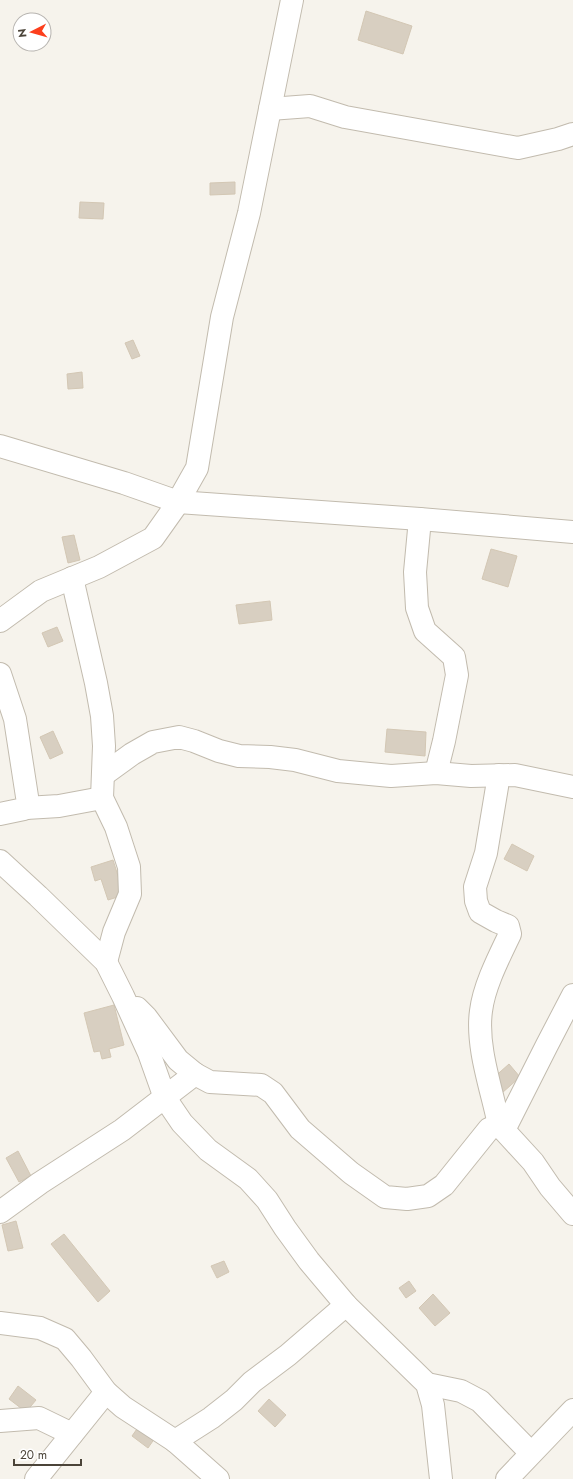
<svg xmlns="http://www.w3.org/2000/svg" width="573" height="1479" font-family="Jost,sans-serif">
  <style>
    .building { fill: #d8cfc1; stroke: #d3c7b4 }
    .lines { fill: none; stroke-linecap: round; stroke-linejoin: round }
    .street-casing { stroke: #c2bbae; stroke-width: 24 }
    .street { stroke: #fff; stroke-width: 22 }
  </style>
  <rect width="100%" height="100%" fill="#f6f3ec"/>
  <g class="building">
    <polygon points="366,11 412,26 403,54 358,40"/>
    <polygon points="235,182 235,194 210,195 210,183"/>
    <polygon points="80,202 104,203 103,219 79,218"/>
    <polygon points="133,340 140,356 132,359 125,343"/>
    <polygon points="82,372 83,388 68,389 67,374"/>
    <polygon points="74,535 80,560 68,563 62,537"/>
    <polygon points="491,549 517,556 508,587 482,579"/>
    <polygon points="270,601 272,620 239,624 236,605"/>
    <polygon points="57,627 63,641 48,647 42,633"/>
    <polygon points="387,729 426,732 425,756 385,752"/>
    <polygon points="53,731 63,753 50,759 40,737"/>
    <polygon points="512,844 534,856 527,871 504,859"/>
    <polygon points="113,860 124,895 108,900 101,879 95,881 91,867"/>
    <polygon points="114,1005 124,1045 109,1049 111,1057 102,1059 100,1051 94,1052 84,1013"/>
    <polygon points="509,1064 520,1077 502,1093 491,1080"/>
    <polygon points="18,1151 31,1176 19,1182 6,1158"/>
    <polygon points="16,1221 23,1248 8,1251 2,1225"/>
    <polygon points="64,1234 110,1291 98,1302 51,1244"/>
    <polygon points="224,1261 229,1272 217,1278 211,1266"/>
    <polygon points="409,1281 416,1291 406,1298 399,1288"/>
    <polygon points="433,1294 450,1313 435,1326 419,1308"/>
    <polygon points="18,1386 36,1400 26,1412 9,1399"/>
    <polygon points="269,1399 286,1415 275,1427 258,1411"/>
    <polygon points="139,1426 155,1438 148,1448 132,1436"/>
  </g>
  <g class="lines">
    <defs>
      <g id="street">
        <polyline points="270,109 310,106 345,117 518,148 558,139 573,134"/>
        <polyline points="0,446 124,483 178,502 420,519 573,532"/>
        <polyline points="420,519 415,572 417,608 425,631 454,657 457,675 444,741 436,773"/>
        <polyline points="72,578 96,683 102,716 104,746 102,798 116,827 129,867 130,894 114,932 106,962"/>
        <polyline points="0,621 41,591 99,567 153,538 175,507 197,468 222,317 249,213 292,0"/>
        <polyline points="0,674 15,719 28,803 26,808 24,809 0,814"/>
        <polyline points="103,775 132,754 153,742 179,737 194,741 219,751 239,756 270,757 295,760 338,771 391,776 436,773 471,776 515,775 573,787"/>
        <path d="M 499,775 L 486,853 L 475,887 L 476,901 L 480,912 L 496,921 L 508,926 L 510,934 C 499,957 484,986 481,1011 C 476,1047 492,1090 499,1125"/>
        <polyline points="26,808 59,806 102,798"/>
        <polyline points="0,861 38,896 106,962 123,996 149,1053 165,1098 182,1123 208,1150 248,1179 267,1200 285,1228 309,1261 346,1305 427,1384 433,1405 441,1479"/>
        <polyline points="137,1008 146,1017 178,1060 195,1074 210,1082 261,1085 273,1093 300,1129 351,1173 385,1197 407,1199 428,1196 444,1185 489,1129 499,1125 533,1162 550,1187 573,1214"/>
        <polyline points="504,1130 547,1045 573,995"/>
        <polyline points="0,1212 40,1183 122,1130 195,1074"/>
        <polyline points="0,1323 40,1328 65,1339 81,1358 106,1392 123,1407 175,1441 218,1479"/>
        <polyline points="427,1384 461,1391 480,1401 531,1453"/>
        <polyline points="0,1421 39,1418 72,1434"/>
        <polyline points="175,1441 211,1418 234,1400 252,1382 288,1355 346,1305"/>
        <polyline points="36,1479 106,1392"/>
        <polyline points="507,1479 573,1410"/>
      </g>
    </defs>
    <use href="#street" class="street-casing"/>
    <use href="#street" class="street"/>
  </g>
  <g transform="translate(32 32) rotate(264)"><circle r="19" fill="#ffffff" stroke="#b7b4b0"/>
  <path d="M0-3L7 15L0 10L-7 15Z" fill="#fc3f1d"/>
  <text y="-6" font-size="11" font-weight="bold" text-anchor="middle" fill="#4b4439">N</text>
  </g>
  <path d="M14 1459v6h67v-6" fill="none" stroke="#4b4439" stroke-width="2"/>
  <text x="20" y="1459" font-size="12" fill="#4b4439" stroke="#ffffff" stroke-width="3" paint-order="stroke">20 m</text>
</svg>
